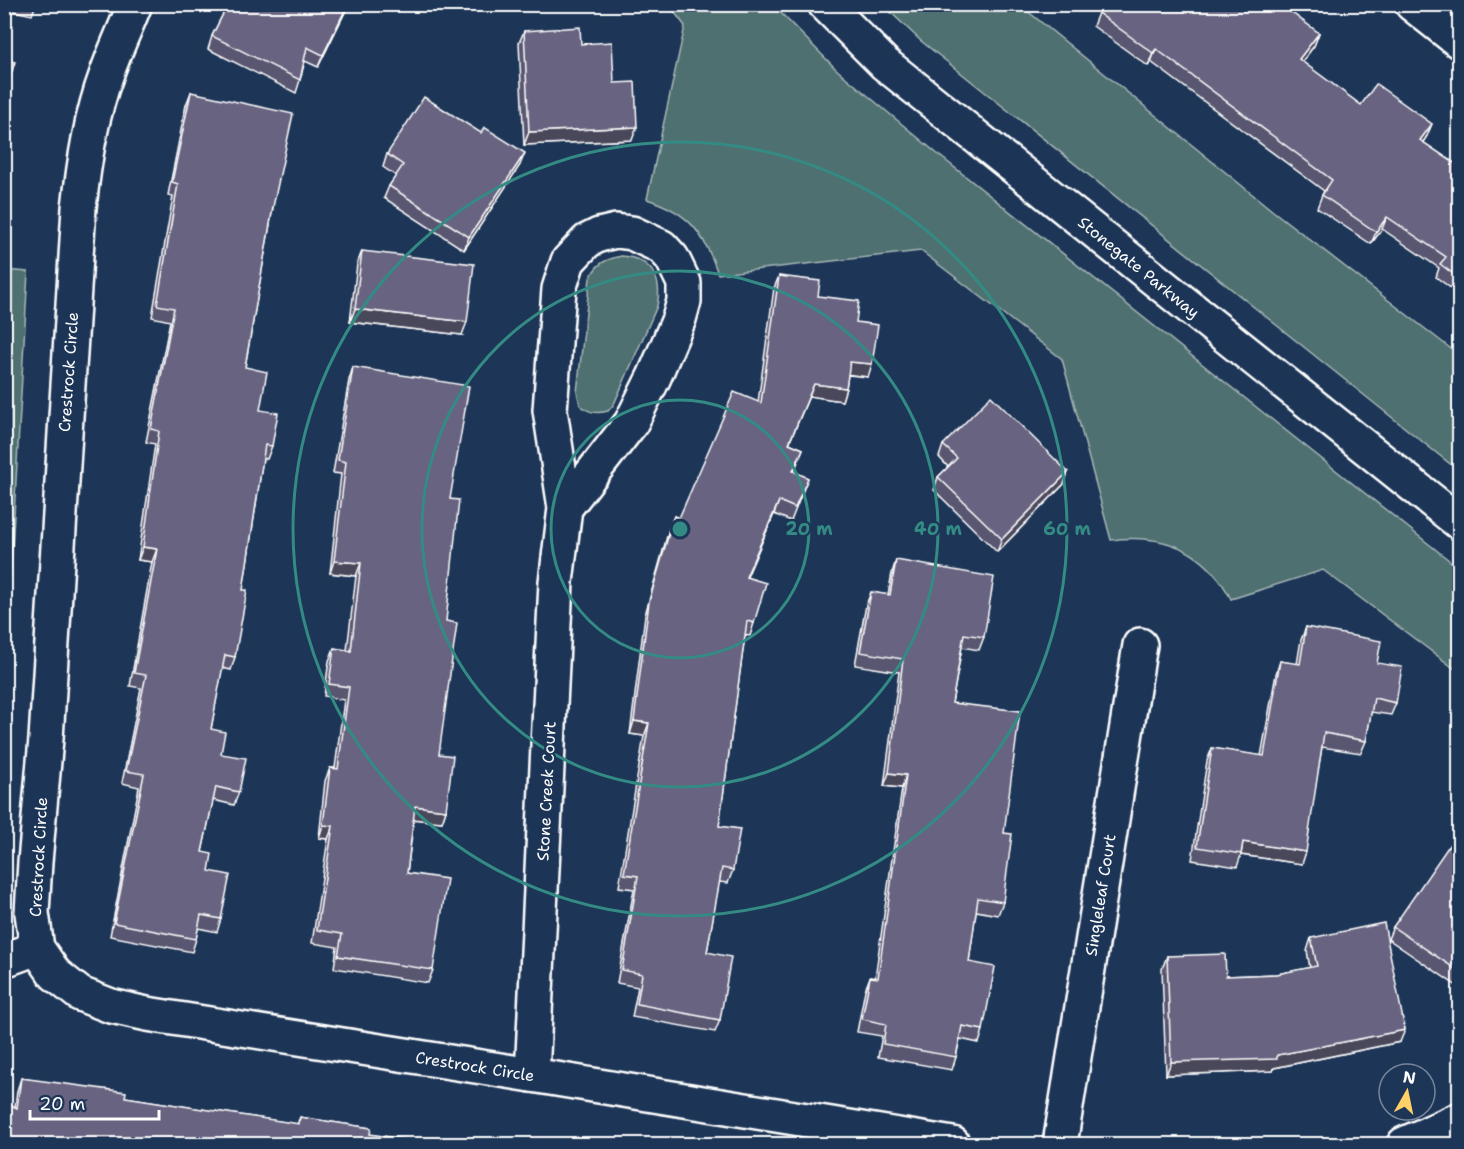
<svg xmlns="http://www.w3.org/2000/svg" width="1464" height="1149" font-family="'Shantell Sans',sans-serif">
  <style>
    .green { fill: #507070; stroke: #a8b8b8; stroke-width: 1.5 }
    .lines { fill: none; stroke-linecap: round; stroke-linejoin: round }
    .minor-casing { stroke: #fff; stroke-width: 38 }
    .minor { stroke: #1d3557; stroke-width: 33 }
    .wall { fill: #59566f; stroke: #fff; stroke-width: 1.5 }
    .shaded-wall { fill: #49465a; stroke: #fff; stroke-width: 1.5 }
    .building { fill: #686481; stroke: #fff; stroke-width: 1.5 }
    .ring { fill: none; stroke: #338b84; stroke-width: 3 }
    .labels { text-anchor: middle; stroke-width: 4.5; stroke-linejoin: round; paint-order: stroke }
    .street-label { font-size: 16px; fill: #fff; stroke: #1d3557 }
    .centre { fill: #338b84; stroke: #1d3557; stroke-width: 3 }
    .ring-label { font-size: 18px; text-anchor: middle; font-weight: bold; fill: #338b84; stroke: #1d3557; stroke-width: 4.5; stroke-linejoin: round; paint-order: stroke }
  </style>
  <rect width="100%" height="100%" fill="#1d3557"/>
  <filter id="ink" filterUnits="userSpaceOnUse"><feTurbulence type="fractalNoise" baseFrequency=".0167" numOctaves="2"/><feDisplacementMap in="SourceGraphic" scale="12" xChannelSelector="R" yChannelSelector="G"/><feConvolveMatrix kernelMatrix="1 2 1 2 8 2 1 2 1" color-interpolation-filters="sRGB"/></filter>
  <g filter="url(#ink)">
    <g class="green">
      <path d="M 669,5 L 773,5 L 836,69 L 940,156 L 1459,568 L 1459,672 L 1323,570 L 1231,599 C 1206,550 1165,533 1111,540 L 1062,359 L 921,251 L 718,274 C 704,233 690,213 647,199 L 685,26 Z"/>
      <polygon points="883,5 1020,5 1273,211 1459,355 1459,471 921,41"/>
      <path d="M 622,256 C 651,259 663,278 657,306 L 614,404 L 608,411 C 596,414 589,413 580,405 L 577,392 L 590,278 C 597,263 606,259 622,256 Z"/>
      <polygon points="5,270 28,272 5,672 4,270"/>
    </g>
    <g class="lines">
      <defs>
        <g id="minor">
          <path d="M 135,4 C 126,27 115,50 107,73 C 91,116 84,162 79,208 L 46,739 L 35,862 L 32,913 L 37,948 L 55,974 L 80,994 L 111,1006 L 147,1014 L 532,1075 L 953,1144"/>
          <polyline points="825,4 885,64 1460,523"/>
          <polyline points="1412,4 1460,42"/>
          <polyline points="4,960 37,948"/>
          <polyline points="532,1075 556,582 565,508 550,410 559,289 568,261 587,241 599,235 616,231 632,233 662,247 672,258 684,283 684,301 679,319 654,377 631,423 565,508"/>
          <polyline points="1060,1144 1140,645"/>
          <polyline points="1404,1144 1460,1119"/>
        </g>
      </defs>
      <use href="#minor" class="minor-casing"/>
      <use href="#minor" class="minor"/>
    </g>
    <g class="wall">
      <polygon points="4,4 36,4 32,15 4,9"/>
      <polygon points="228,4 349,4 318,67 305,61 300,80 296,93 208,49 212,36"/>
      <polygon points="1098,13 1319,33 1314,46 1302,62 1361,105 1427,136 1423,142 1460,167 1460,295 1436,277 1439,268 1382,229 1371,244 1317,208 1322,195 1324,191 1151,62 1148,66 1093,26"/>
      <polygon points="524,31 581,44 614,83 632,140 524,145 519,43"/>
      <polygon points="191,92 273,207 245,367 260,410 272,446 267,459 263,458 243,590 235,657 231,670 222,668 211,729 221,754 239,792 234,805 213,800 202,852 209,871 221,919 217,932 198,928 196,939 192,952 110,936 139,787 122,783 141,688 130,686 152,562 138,560 155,444 146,442 170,321 152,317 173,196 168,195 186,105"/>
      <polygon points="387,154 520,165 464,250 384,198 389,186 396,176 383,167"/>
      <polygon points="362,251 462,335 350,322 357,264"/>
      <polygon points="779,276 818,296 856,322 868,377 848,375 846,388 842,401 809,396 789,443 803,449 794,472 808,478 791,521 774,514 747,577 754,623 750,636 745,635 719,826 733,870 728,883 719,882 707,952 720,1020 715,1032 632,1017 638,987 617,983 634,889 619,887 644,736 630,734 645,615 669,529 674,516 679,518 758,402 774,288"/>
      <polygon points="353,367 450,499 446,621 439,754 446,810 442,822 414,819 407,873 433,970 428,983 334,968 337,947 312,943 328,839 319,838 325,781 330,768 335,768 344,700 324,696 329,661 334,648 347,650 356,576 330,573 341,474 333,473 349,380"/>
      <polygon points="943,445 1068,472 1064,484 997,552 934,490 938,477 948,467 939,457"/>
      <polygon points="896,560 984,637 979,650 962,647 952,703 1004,833 1003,902 998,915 976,911 969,962 983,1030 979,1043 960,1039 956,1057 952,1070 878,1057 882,1036 857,1032 865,990 870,977 875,978 902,788 884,786 899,672 855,665 866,605 871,592 888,595 892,573"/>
      <polygon points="1306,627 1377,663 1396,703 1391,715 1371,712 1366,741 1361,753 1322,747 1302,864 1241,855 1237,867 1192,860 1207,761 1212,748 1261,756 1276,674 1280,661 1297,664 1301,640"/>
      <polygon points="1460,850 1460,988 1388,939 1393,927"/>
      <polygon points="1311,938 1400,1042 1274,1068 1273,1071 1166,1075 1162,969 1167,956 1226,976 1277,974 1310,968 1307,951"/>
      <polygon points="21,1078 125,1097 297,1124 300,1117 371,1128 4,1144 15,1106 17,1091"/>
    </g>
    <g class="shaded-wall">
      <polygon points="348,4 349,4 318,67 323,55"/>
      <polygon points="1319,33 1314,46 1294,72 1299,59"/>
      <polygon points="1156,49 1151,62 1148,66 1153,53"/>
      <polygon points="1432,124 1427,136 1416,153 1420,140"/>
      <polygon points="637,127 632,140 524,145 529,132"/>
      <polygon points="525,153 520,165 464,250 469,237"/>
      <polygon points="1387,217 1382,229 1371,244 1376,232"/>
      <polygon points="355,309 467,322 462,335 350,322"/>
      <polygon points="850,362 872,364 868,377 845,374"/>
      <polygon points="814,384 846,388 842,401 809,396 784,456"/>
      <polygon points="1068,472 1064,484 997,552 1002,539"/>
      <polygon points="779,501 774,514 741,589 746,577"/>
      <polygon points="143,547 157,549 152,562 138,560"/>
      <polygon points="334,561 361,563 356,576 330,573"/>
      <polygon points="634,721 649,723 644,736 630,734"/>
      <polygon points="889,773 906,775 902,788 884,786"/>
      <polygon points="415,806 446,810 442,822 411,819"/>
      <polygon points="323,825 333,826 328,839 319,838"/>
      <polygon points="1243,842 1306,852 1302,864 1241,855"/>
      <polygon points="1405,1030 1400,1042 1274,1068 1273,1071 1166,1075 1171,1062 1277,1055"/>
    </g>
    <g class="building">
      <polygon points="228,4 348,4 323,55 307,47 300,80 212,36"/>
      <polygon points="1104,4 1280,4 1319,33 1299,59 1361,105 1376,84 1432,124 1420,140 1460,167 1460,279 1440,264 1446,257 1387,217 1376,232 1322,195 1332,180 1156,49 1153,53 1098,13"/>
      <polygon points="580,27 581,44 612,42 614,83 635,82 637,127 529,132 524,31"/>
      <polygon points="4,59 15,62 4,96"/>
      <polygon points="191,92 293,114 273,207 245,367 267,372 260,410 278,413 272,446 265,445 243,590 247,590 235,657 225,655 211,729 225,732 221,754 246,758 239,792 216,787 202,852 212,854 209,871 230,875 221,919 201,915 196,939 114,923 144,774 126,771 146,675 134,673 157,549 143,547 159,431 151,429 174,308 157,305 178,184 172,182"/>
      <polygon points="424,97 481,133 484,127 525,153 469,237 389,186 403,165 387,154"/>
      <polygon points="362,251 474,264 467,322 355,309"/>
      <polygon points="779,276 820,281 818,296 859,301 856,322 878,325 872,364 850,362 846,388 814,384 789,443 803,449 793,471 808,478 795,508 779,501 746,577 766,583 754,623 747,621 719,826 740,829 733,870 722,868 707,952 731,957 720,1020 637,1004 642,974 622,970 638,876 624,874 649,723 634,721 649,602 674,516 679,518 734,392 761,403"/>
      <polygon points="353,367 469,386 450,499 459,500 446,621 457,623 439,754 453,756 446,810 415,806 407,873 447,879 433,970 338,956 342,934 317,930 333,826 323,825 330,768 338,769 349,687 329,684 334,648 351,651 361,563 334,561 346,462 338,460"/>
      <polygon points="991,396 1068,472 1002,539 938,477 957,458 943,445"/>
      <polygon points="896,560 994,577 984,637 964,634 952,703 1020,711 1004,833 1012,834 1003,902 978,898 969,962 995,967 983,1030 962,1026 956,1057 883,1044 886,1024 862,1019 870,977 878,978 906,775 889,773 903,659 860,652 871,592 890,595"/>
      <polygon points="1306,627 1381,641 1377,663 1402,667 1396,703 1374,698 1366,741 1324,733 1306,852 1243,842 1241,854 1197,847 1212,748 1264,756 1280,661 1300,664"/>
      <polygon points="1450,844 1460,850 1460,972 1393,927"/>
      <polygon points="1384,923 1405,1030 1277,1055 1277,1059 1171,1062 1167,956 1225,954 1226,976 1277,974 1317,966 1311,938"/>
      <polygon points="21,1078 126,1092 125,1097 299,1124 300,1117 371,1128 370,1134 436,1144 4,1144 4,1101 17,1108"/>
    </g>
  </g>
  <g class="ring">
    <circle cx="680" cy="529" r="129"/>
    <circle cx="680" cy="529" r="258"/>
    <circle cx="680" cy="529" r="387"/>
  </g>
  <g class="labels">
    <g class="street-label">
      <text transform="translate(1139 267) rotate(39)" y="6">Stonegate Parkway</text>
      <text transform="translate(68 372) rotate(-86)" y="6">Crestrock Circle</text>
      <text transform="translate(546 791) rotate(-87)" y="6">Stone Creek Court</text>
      <text transform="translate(38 857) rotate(-87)" y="6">Crestrock Circle</text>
      <text transform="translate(1100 895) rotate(-81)" y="6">Singleleaf Court</text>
      <text transform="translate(475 1066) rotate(9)" y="6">Crestrock Circle</text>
    </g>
  </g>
  <circle cx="680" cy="529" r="9" class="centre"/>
  <g class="ring-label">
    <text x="809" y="535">20 m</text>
    <text x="938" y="535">40 m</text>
    <text x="1067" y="535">60 m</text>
  </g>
  <rect width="1464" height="1149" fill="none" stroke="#1d3557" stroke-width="24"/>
  <rect x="12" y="12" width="1440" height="1125" fill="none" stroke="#fff" stroke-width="2" filter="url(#ink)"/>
  <g transform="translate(1407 1092) rotate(9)"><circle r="28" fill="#1d3557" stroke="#77869a" stroke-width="1.5"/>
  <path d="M0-4.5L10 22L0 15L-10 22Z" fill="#ffd166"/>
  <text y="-9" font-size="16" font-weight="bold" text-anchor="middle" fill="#ffffff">N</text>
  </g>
  <path d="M30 1110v9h129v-9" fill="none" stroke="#ffffff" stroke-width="3"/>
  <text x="39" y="1110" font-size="18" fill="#ffffff" stroke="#1d3557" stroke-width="4.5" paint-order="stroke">20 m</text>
</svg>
